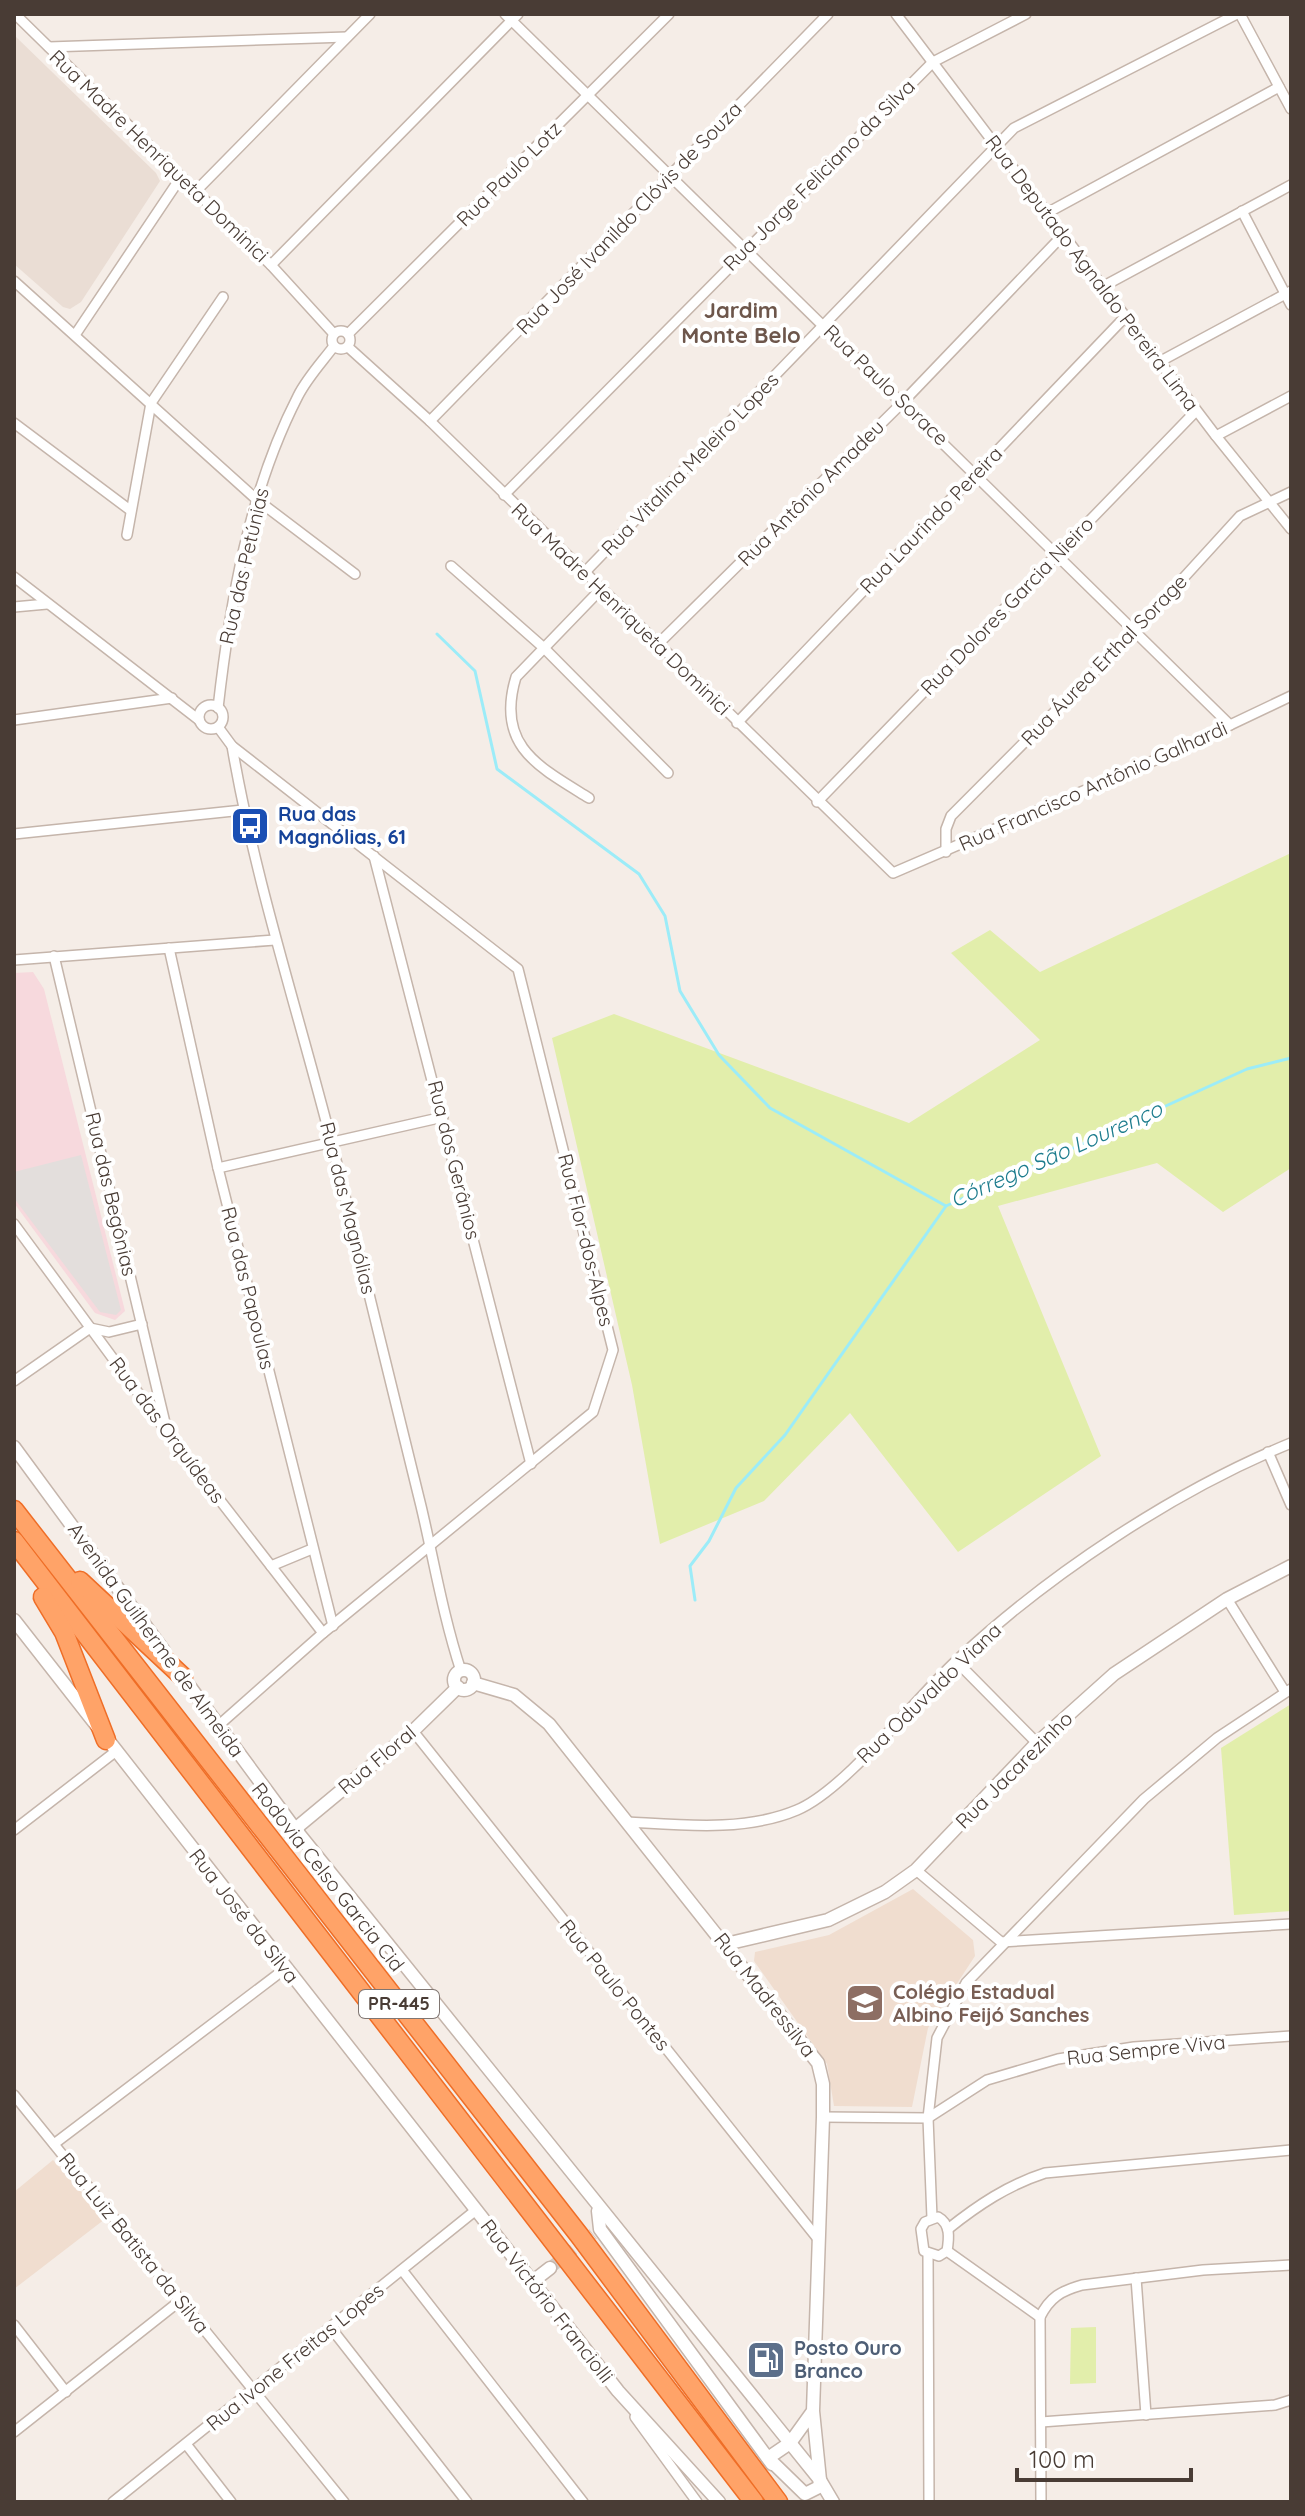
<svg xmlns="http://www.w3.org/2000/svg" width="1305" height="2516" font-family="Quicksand,sans-serif">
  <style>
    .residential { fill: #eaddd4 }
    .education { fill: #f0ddcf }
    .medical { fill: #f7d9dd }
    .green { fill: #e2eeab }
    .parking { fill: #e3dedc }
    .lines { fill: none; stroke-linecap: round; stroke-linejoin: round }
    .stream { stroke: #9cecf8; stroke-width: 3 }
    .tertiary-tunnel { stroke: #d3cac3; stroke-width: 12; stroke-dasharray: 12 6; stroke-linecap: butt }
    .minor-casing { stroke: #c5b5ab; stroke-width: 12 }
    .tertiary-casing { stroke: #c5b5ab; stroke-width: 15 }
    .motorway-casing { stroke: #ef6e27; stroke-width: 21 }
    .minor { stroke: #fff; stroke-width: 9 }
    .tertiary { stroke: #fff; stroke-width: 12 }
    .motorway { stroke: #ffa368; stroke-width: 18 }
    .labels { text-anchor: middle; stroke-width: 8; stroke-linejoin: round; paint-order: stroke }
    .shield { fill: #fff; stroke: #807672; stroke-width: 2 }
    .shield-label { font-size: 18px; font-weight: bold; fill: #493c35 }
    .street-label { font-size: 20px; fill: #493c35; stroke: #fff }
    .transit-label { font-size: 20px; font-weight: bold; fill: #164399; stroke: #fff; text-anchor: start }
    .education-label { font-size: 20px; font-weight: bold; fill: #785e54; stroke: #fff; text-anchor: start }
    .service-label { font-size: 20px; font-weight: bold; fill: #4e5e75; stroke: #fff; text-anchor: start }
    .neighbourhood-label { font-size: 22px; font-weight: bold; fill: #6d564b; stroke: #fff }
    .water-label { font-size: 22px; font-style: italic; fill: #1c7c8d; stroke: #fff }
  </style>
  <rect width="100%" height="100%" fill="#f5ede7"/>
  <polygon class="residential" points="14,35 156,173 160,181 81,302 70,309 63,307 14,264"/>
  <g class="education">
    <polygon points="913,1889 973,1940 975,1956 928,2028 912,2107 834,2106 827,2064 754,1961 755,1952 829,1935"/>
    <polygon points="53,2160 105,2219 14,2289 14,2192"/>
  </g>
  <polygon class="medical" points="33,972 44,989 125,1311 115,1320 95,1313 14,1203 14,973"/>
  <g class="green">
    <polygon points="1291,853 1291,1168 1223,1212 1157,1163 998,1206 1101,1456 958,1552 850,1413 764,1501 660,1544 632,1385 552,1038 614,1014 909,1123 1040,1040 951,953 990,930 1040,972"/>
    <polygon points="1291,1704 1291,1911 1234,1915 1221,1748"/>
    <polygon points="1096,2327 1096,2383 1070,2384 1071,2328"/>
  </g>
  <polygon class="parking" points="81,1155 121,1310 116,1315 100,1312 14,1198 14,1172"/>
  <g class="lines">
    <g class="stream">
      <polyline points="437,634 475,671 497,769 639,874 665,916 680,991 719,1055 770,1108 946,1206 1247,1069 1291,1058"/>
      <polyline points="695,1600 690,1566 709,1541 736,1488 785,1435 946,1206"/>
    </g>
    <polyline class="tertiary-tunnel" points="550,2268 593,2234"/>
    <defs>
      <g id="minor">
        <polyline points="15,14 271,265 334,334"/>
        <polyline points="505,14 1230,725"/>
        <polyline points="896,14 1216,436 1291,529"/>
        <polyline points="1240,14 1291,109"/>
        <polyline points="49,47 347,37"/>
        <polyline points="196,191 370,14"/>
        <polyline points="1242,211 1291,305"/>
        <polyline points="1047,213 1279,87"/>
        <polyline points="271,265 518,14"/>
        <polyline points="14,281 256,499 355,574"/>
        <polyline points="1102,287 1291,185"/>
        <circle cx="341" cy="340" r="9"/>
        <polyline points="348,334 669,14"/>
        <polyline points="75,335 181,177"/>
        <polyline points="348,347 430,421 893,873 1169,754 1291,696"/>
        <polyline points="1159,362 1291,291"/>
        <polyline points="430,421 828,14"/>
        <polyline points="14,423 130,510"/>
        <polyline points="1216,436 1291,396"/>
        <polyline points="504,495 933,62 1026,14"/>
        <polyline points="127,535 151,403 223,297"/>
        <polyline points="451,566 544,648 668,773"/>
        <polyline points="584,573 1014,128 1237,14"/>
        <polyline points="14,577 199,720"/>
        <polyline points="14,607 47,604"/>
        <polyline points="657,645 903,402 1063,235"/>
        <circle cx="211" cy="717" r="12"/>
        <path d="M 218,708 C 230,602 249,491 298,396 C 307,378 322,362 334,346"/>
        <polyline points="14,720 172,698"/>
        <polyline points="737,723 1125,317"/>
        <polyline points="218,727 232,746 518,969 613,1350 593,1412 323,1633 219,1725"/>
        <path d="M 232,746 C 257,892 305,1032 340,1176 C 367,1286 394,1396 421,1506 C 434,1561 443,1616 461,1671"/>
        <path d="M 589,798 C 539,767 495,746 516,677 L 601,589"/>
        <polyline points="817,802 1196,411"/>
        <polyline points="14,834 243,810"/>
        <polyline points="946,852 946,829 951,816 1136,630 1240,516 1291,492"/>
        <polyline points="374,856 531,1464"/>
        <polyline points="169,948 218,1168 333,1626"/>
        <polyline points="54,956 166,1427"/>
        <polyline points="14,960 275,940"/>
        <polyline points="218,1168 443,1117"/>
        <polyline points="14,1224 167,1432 323,1633"/>
        <polyline points="14,1381 90,1328 109,1332 142,1324"/>
        <polyline points="1268,1452 1291,1505"/>
        <polyline points="271,1566 312,1549"/>
        <polyline points="1227,1599 1285,1692"/>
        <polyline points="956,1661 1037,1743"/>
        <polyline points="413,1731 818,2239"/>
        <path d="M 628,1822 C 682,1825 745,1832 797,1810 C 845,1790 915,1699 956,1661 C 1049,1574 1174,1491 1291,1443"/>
        <polyline points="14,1830 115,1752"/>
        <polyline points="916,1870 1001,1942 1291,1924"/>
        <polyline points="14,2095 344,2502"/>
        <polyline points="823,2117 928,2118 987,2080 1058,2059 1134,2047 1291,2036"/>
        <polyline points="54,2144 286,1968"/>
        <path d="M 938,2217 C 951,2224 949,2239 947,2251 L 939,2256 L 924,2251 L 921,2229 L 925,2222 Z"/>
        <polyline points="932,2218 928,2118 937,2038 966,1983 1144,1799 1217,1738 1291,1689"/>
        <path d="M 948,2229 C 978,2205 1008,2185 1045,2173 L 1291,2150"/>
        <path d="M 947,2251 L 1040,2317 C 1050,2297 1061,2291 1082,2285 L 1203,2270 L 1291,2265"/>
        <polyline points="928,2253 929,2502"/>
        <polyline points="402,2270 583,2502"/>
        <polyline points="1136,2278 1146,2415"/>
        <polyline points="1040,2317 1041,2502"/>
        <polyline points="14,2325 66,2392"/>
        <polyline points="331,2328 467,2502"/>
        <polyline points="635,2417 697,2502"/>
        <polyline points="1041,2422 1275,2405 1291,2400"/>
        <polyline points="14,2432 181,2300"/>
        <polyline points="186,2444 231,2502"/>
        <polyline points="113,2502 476,2210"/>
      </g>
      <g id="tertiary">
        <polyline points="14,1447 164,1651"/>
        <polyline points="14,1620 618,2391 719,2502"/>
        <circle cx="464" cy="1680" r="10"/>
        <polyline points="179,1672 295,1829 820,2480 833,2502"/>
        <polyline points="473,1683 514,1695 549,1724 818,2063 823,2084 823,2117 813,2411 820,2480 819,2487 805,2494 768,2458 790,2443 813,2411"/>
        <polyline points="295,1829 413,1731 458,1687"/>
        <polyline points="726,1944 828,1920 885,1892 916,1870 1037,1743 1114,1674 1227,1599 1291,1566"/>
        <polyline points="598,2211 600,2229 772,2464"/>
        <polyline points="532,2282 550,2268"/>
      </g>
      <g id="motorway">
        <polyline points="14,1510 579,2235 778,2502"/>
        <polyline points="14,1541 754,2502"/>
        <polyline points="80,1581 183,1677"/>
        <polyline points="43,1597 64,1632 106,1740"/>
      </g>
    </defs>
    <use href="#minor" class="minor-casing"/>
    <use href="#tertiary" class="tertiary-casing"/>
    <use href="#motorway" class="motorway-casing"/>
    <use href="#minor" class="minor"/>
    <use href="#tertiary" class="tertiary"/>
    <use href="#motorway" class="motorway"/>
  </g>
  <defs>
    <symbol id="bus-square" viewBox="-11 -11 22 22"><rect x="-9" y="-9" width="18" height="18" rx="4" fill="#1a4fb4" stroke="#fff"/><path d="M-5-6H5V4H4V6H2V4H-2V6H-4V4H-5ZM-3.5-4V0h7V-4ZM-3.5 1.2v1.5H-2V1.2ZM2 1.2v1.5H3.5V1.2Z" fill="#fff"/></symbol>
    <symbol id="school-square" viewBox="-11 -11 22 22"><rect x="-9" y="-9" width="18" height="18" rx="4" fill="#8d6e63" stroke="#fff"/><path d="M0-5L7-2L0 1L-7-2ZM-4 1L0 2.5L4 1V4Q0 6-4 4Z" fill="#fff"/></symbol>
    <symbol id="fuel-square" viewBox="-11 -11 22 22"><rect x="-9" y="-9" width="18" height="18" rx="4" fill="#5c6f8a" stroke="#fff"/><path d="M-5.5-6h7V0h2V4h1.3V-2.5L3-4.5l.8-.8L6-3V5H2.5V1h-1V6h-7ZM-4.2-4.7v3.2H.2V-4.7Z" fill="#fff"/></symbol>
  </defs>
  <g fill-rule="evenodd">
    <use href="#bus-square" x="228" y="804" width="44" height="44"/>
    <use href="#school-square" x="843" y="1981" width="44" height="44"/>
    <use href="#fuel-square" x="744" y="2338" width="44" height="44"/>
  </g>
  <g class="labels">
    <rect class="shield" x="359" y="1990" width="80" height="28" rx="6"/>
    <g class="shield-label">
      <text x="399" y="2010">PR-445</text>
    </g>
    <g class="street-label">
      <text transform="translate(159 156) rotate(44)" y="7">Rua Madre Henriqueta Dominici</text>
      <text transform="translate(509 174) rotate(-45)" y="7">Rua Paulo Lotz</text>
      <text transform="translate(819 175) rotate(-45)" y="7">Rua Jorge Feliciano da Silva</text>
      <text transform="translate(629 218) rotate(-46)" y="7">Rua José Ivanildo Clóvis de Souza</text>
      <text transform="translate(1092 273) rotate(53)" y="7">Rua Deputado Agnaldo Pereira Lima</text>
      <text transform="translate(886 385) rotate(44)" y="7">Rua Paulo Sorace</text>
      <text transform="translate(690 464) rotate(-46)" y="7">Rua Vitalina Meleiro Lopes</text>
      <text transform="translate(811 493) rotate(-45)" y="7">Rua Antônio Amadeu</text>
      <text transform="translate(931 520) rotate(-46)" y="7">Rua Laurindo Pereira</text>
      <text transform="translate(244 566) rotate(-77)" y="7">Rua das Petúnias</text>
      <text transform="translate(1007 606) rotate(-46)" y="7">Rua Dolores Garcia Nieiro</text>
      <text transform="translate(621 609) rotate(44)" y="7">Rua Madre Henriqueta Dominici</text>
      <text transform="translate(1104 660) rotate(-46)" y="7">Rua Áurea Erthal Sorage</text>
      <text transform="translate(1093 786) rotate(-24)" y="7">Rua Francisco Antônio Galhardi</text>
      <text transform="translate(454 1160) rotate(76)" y="7">Rua dos Gerânios</text>
      <text transform="translate(111 1194) rotate(77)" y="7">Rua das Begônias</text>
      <text transform="translate(348 1208) rotate(76)" y="7">Rua das Magnólias</text>
      <text transform="translate(586 1240) rotate(76)" y="7">Rua Flor-dos-Alpes</text>
      <text transform="translate(248 1288) rotate(76)" y="7">Rua das Papoulas</text>
      <text transform="translate(167 1430) rotate(53)" y="7">Rua das Orquídeas</text>
      <text transform="translate(156 1640) rotate(54)" y="7">Avenida Guilherme de Almeida</text>
      <text transform="translate(929 1693) rotate(-44)" y="7">Rua Oduvaldo Viana</text>
      <text transform="translate(377 1760) rotate(-40)" y="7">Rua Floral</text>
      <text transform="translate(1014 1770) rotate(-45)" y="7">Rua Jacarezinho</text>
      <text transform="translate(328 1877) rotate(52)" y="7">Rodovia Celso Garcia Cid</text>
      <text transform="translate(244 1916) rotate(52)" y="7">Rua José da Silva</text>
      <text transform="translate(615 1985) rotate(51)" y="7">Rua Paulo Pontes</text>
      <text transform="translate(765 1995) rotate(52)" y="7">Rua Madressilva</text>
      <text transform="translate(1146 2050) rotate(-6)" y="7">Rua Sempre Viva</text>
      <text transform="translate(134 2243) rotate(51)" y="7">Rua Luiz Batista da Silva</text>
      <text transform="translate(547 2301) rotate(52)" y="7">Rua Victório Franciolli</text>
      <text transform="translate(295 2357) rotate(-39)" y="7">Rua Ivone Freitas Lopes</text>
    </g>
    <g class="transit-label">
      <text x="278" y="821">Rua das<tspan x="278" dy="23">Magnólias, 61</tspan></text>
    </g>
    <g class="education-label">
      <text x="893" y="1999">Colégio Estadual<tspan x="893" dy="23">Albino Feijó Sanches</tspan></text>
    </g>
    <g class="service-label">
      <text x="794" y="2355">Posto Ouro<tspan x="794" dy="23">Branco</tspan></text>
    </g>
    <g class="neighbourhood-label">
      <text x="741" y="318">Jardim<tspan x="741" dy="25">Monte Belo</tspan></text>
    </g>
    <g class="water-label">
      <text transform="translate(1056 1154) rotate(-24)" y="8">Córrego São Lourenço</text>
    </g>
  </g>
  <rect width="1305" height="2516" fill="none" stroke="#493c35" stroke-width="32"/>
  <path d="M1017 2468v12h174v-12" fill="none" stroke="#493c35" stroke-width="4"/>
  <text x="1029" y="2468" font-size="24" fill="#493c35" stroke="#ffffff" stroke-width="6" paint-order="stroke">100 m</text>
</svg>
